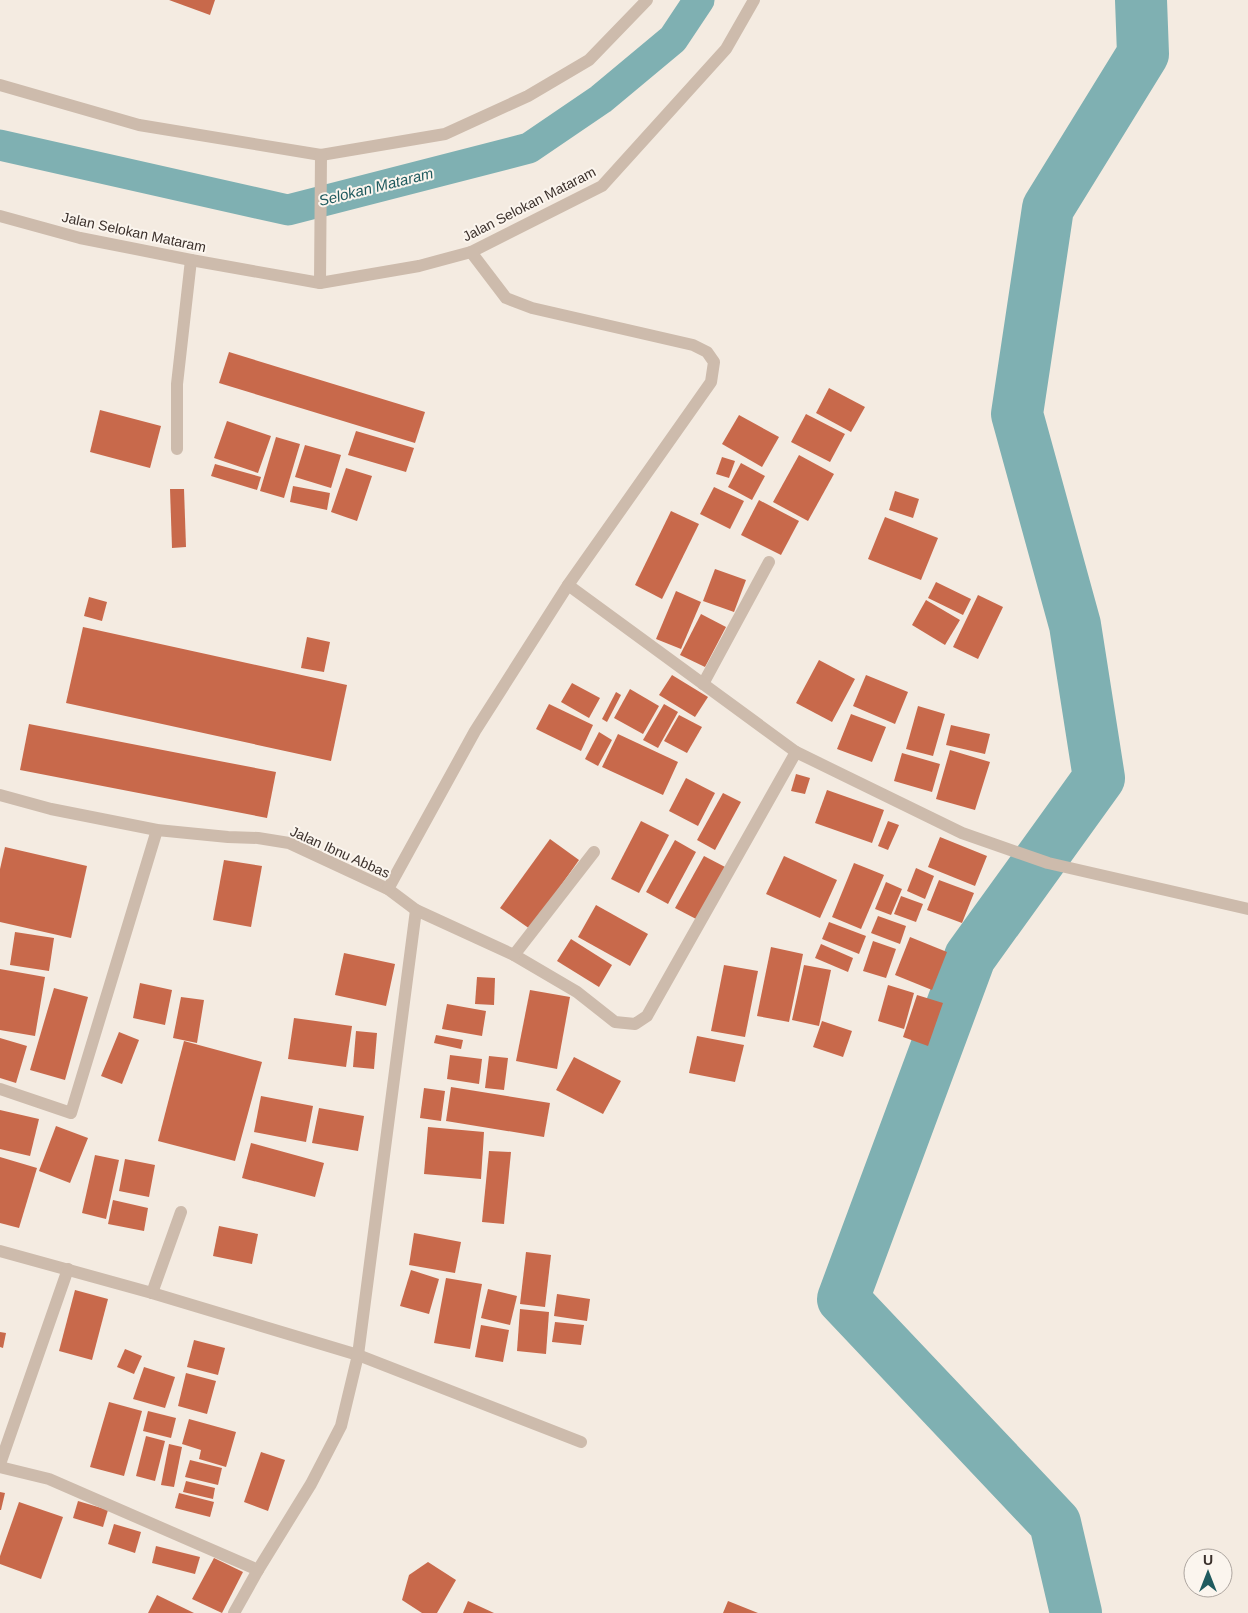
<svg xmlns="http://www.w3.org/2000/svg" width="1248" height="1613" font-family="Arial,sans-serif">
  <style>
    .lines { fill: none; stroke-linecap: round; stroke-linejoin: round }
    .canal { stroke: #7fb0b2; stroke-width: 31 }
    .river { stroke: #7fb0b2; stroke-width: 52 }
    .building { fill: #c8694b }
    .lane { stroke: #cdbbac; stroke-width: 12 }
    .street { stroke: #cdbbac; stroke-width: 12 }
    .labels { text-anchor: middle; stroke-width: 4; stroke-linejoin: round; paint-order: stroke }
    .street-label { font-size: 14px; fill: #3b302b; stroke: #fbf5ee }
    .water-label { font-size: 15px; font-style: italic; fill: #1f5a5e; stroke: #fbf5ee }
  </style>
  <rect width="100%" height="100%" fill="#f4ebe1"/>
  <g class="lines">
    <polyline class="canal" points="0,145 288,210 529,148 601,99 673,39 699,0"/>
    <polyline class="river" points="1076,1613 1055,1523 843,1299 970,957 1099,778 1075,625 1017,414 1048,208 1143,54 1141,0"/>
  </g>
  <g class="building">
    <polygon points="169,0 215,0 210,15"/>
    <polygon points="229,352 425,412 415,443 219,383"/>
    <polygon points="829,388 865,407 851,432 816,413"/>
    <polygon points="100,410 161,426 150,468 90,452"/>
    <polygon points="806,414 845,434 830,462 791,442"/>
    <polygon points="739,415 779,437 762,467 722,444"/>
    <polygon points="227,421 271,436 258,473 214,458"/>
    <polygon points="356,431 414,448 406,472 348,455"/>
    <polygon points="276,437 300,444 284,498 260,491"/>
    <polygon points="305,445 341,455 331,488 295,477"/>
    <polygon points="799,455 834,474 808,521 773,502"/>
    <polygon points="722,457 735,461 729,478 716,474"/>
    <polygon points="741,463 765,476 752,500 728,487"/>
    <polygon points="215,464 261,477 257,490 211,476"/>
    <polygon points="346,468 372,476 357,521 331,512"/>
    <polygon points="293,486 330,493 327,510 290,502"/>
    <polygon points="714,487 744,501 730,529 700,514"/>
    <polygon points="170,489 184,489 186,547 172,548"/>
    <polygon points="895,491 919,499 913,518 889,510"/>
    <polygon points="759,500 799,521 781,555 741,535"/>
    <polygon points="671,511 699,524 662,599 635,585"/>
    <polygon points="885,517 938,538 921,580 868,559"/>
    <polygon points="715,569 746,580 734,612 703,601"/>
    <polygon points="936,582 971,599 963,615 928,598"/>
    <polygon points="676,591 701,602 681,649 656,639"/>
    <polygon points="978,595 1003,607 978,659 953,647"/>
    <polygon points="89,597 107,602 102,621 84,616"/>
    <polygon points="926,600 960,620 945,645 912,625"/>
    <polygon points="701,614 726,627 705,667 680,655"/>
    <polygon points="83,627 347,685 331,761 66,703"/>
    <polygon points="307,637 330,642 324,672 301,668"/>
    <polygon points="819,660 855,679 832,722 796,703"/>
    <polygon points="672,675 708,697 695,717 659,695"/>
    <polygon points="866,675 908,692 895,724 853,706"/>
    <polygon points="572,683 600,698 589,718 561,702"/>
    <polygon points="630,689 659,706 643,734 614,718"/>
    <polygon points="616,692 621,695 607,722 602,719"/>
    <polygon points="549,704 593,725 581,751 536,729"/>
    <polygon points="664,704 678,712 658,748 643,740"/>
    <polygon points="918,706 945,714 933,756 906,749"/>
    <polygon points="851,714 886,727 872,762 837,749"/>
    <polygon points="679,715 702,727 687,753 664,741"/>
    <polygon points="29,724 276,772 267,818 20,770"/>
    <polygon points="951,725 990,734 985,754 946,745"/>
    <polygon points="599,732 612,740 598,766 585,759"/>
    <polygon points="618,734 678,762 663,795 602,767"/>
    <polygon points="950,750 990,762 975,810 936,799"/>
    <polygon points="902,753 940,764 932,792 894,781"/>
    <polygon points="796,774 810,778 805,794 791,791"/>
    <polygon points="686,778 715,793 698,826 669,811"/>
    <polygon points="827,790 884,810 872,843 815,823"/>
    <polygon points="723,793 741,802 715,850 697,840"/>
    <polygon points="641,821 669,835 639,893 611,879"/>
    <polygon points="888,821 899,825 888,850 878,846"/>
    <polygon points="940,837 987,856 975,886 928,867"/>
    <polygon points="550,839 579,860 530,929 500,908"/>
    <polygon points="675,840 696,852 668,904 646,892"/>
    <polygon points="5,847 87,866 71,938 0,922 0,869"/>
    <polygon points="704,856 727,868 698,920 675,908"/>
    <polygon points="784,856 837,880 820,918 766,894"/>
    <polygon points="224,860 262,866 251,927 213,920"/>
    <polygon points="854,863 884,875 861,929 832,917"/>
    <polygon points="916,868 934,876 925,899 907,891"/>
    <polygon points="939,880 974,893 962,923 927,910"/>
    <polygon points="886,882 902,889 891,915 875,909"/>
    <polygon points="901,896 923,904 916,922 894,914"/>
    <polygon points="596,905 648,934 630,966 578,937"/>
    <polygon points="878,916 906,926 900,944 871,933"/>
    <polygon points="829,922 866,936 859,954 822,939"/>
    <polygon points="15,932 54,938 49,971 10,965"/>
    <polygon points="910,937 947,952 932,990 895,975"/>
    <polygon points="571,939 612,965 599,987 557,961"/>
    <polygon points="873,941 896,949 886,978 863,971"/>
    <polygon points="821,944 853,958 848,972 815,958"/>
    <polygon points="771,947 803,954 789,1022 757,1016"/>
    <polygon points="344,953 395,964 386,1006 335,995"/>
    <polygon points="724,965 758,971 745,1037 711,1031"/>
    <polygon points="804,965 831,970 819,1026 792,1020"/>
    <polygon points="0,969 45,977 35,1036 0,1030"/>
    <polygon points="477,977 495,978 494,1005 475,1004"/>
    <polygon points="140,983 172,990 165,1025 133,1018"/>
    <polygon points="888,985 914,993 904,1029 878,1021"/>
    <polygon points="54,988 88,997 65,1080 30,1070"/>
    <polygon points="530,990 570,997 557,1069 516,1061"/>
    <polygon points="917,995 943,1003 928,1046 903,1037"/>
    <polygon points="181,997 204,1000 197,1043 173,1038"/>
    <polygon points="447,1004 486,1011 482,1036 442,1029"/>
    <polygon points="294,1018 352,1026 346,1067 288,1059"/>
    <polygon points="822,1021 852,1031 843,1057 813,1047"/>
    <polygon points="356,1031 377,1033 374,1069 353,1067"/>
    <polygon points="119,1032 139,1040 122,1084 101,1076"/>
    <polygon points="436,1035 463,1040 461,1049 434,1043"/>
    <polygon points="697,1036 744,1045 735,1082 689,1073"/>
    <polygon points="0,1038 27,1046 16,1083 0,1078"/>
    <polygon points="184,1041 262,1062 235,1161 158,1141"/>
    <polygon points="450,1055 482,1059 479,1084 447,1079"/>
    <polygon points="489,1056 508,1058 504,1090 485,1088"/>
    <polygon points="574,1057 621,1081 603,1114 556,1090"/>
    <polygon points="451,1087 550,1103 544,1137 446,1121"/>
    <polygon points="424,1088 445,1091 441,1121 420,1118"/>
    <polygon points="261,1096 313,1106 306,1142 254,1132"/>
    <polygon points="319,1108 364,1116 358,1151 312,1143"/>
    <polygon points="0,1110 39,1119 30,1156 0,1149"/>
    <polygon points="56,1126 88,1138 70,1183 39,1171"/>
    <polygon points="428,1127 484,1132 481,1179 424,1174"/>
    <polygon points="251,1143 324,1163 315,1197 242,1178"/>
    <polygon points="489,1151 511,1152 504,1224 482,1222"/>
    <polygon points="95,1155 119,1160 106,1219 82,1213"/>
    <polygon points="0,1157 37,1168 19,1228 0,1223"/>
    <polygon points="125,1159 155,1165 149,1197 119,1191"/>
    <polygon points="113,1200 148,1208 144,1231 108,1224"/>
    <polygon points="219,1226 258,1234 252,1264 213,1256"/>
    <polygon points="414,1233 461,1242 455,1273 409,1265"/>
    <polygon points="526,1252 551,1255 545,1307 520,1304"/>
    <polygon points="411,1270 439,1279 429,1314 400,1306"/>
    <polygon points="446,1278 482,1284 470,1349 434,1343"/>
    <polygon points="488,1289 517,1296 510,1325 481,1318"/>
    <polygon points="75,1290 108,1299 92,1360 59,1351"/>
    <polygon points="557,1294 590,1299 587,1321 554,1316"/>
    <polygon points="520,1309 549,1312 546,1354 517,1351"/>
    <polygon points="555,1322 584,1325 581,1345 552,1342"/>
    <polygon points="481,1325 509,1330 503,1362 475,1357"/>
    <polygon points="0,1332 6,1333 3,1348 0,1347"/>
    <polygon points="194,1340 225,1348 218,1375 187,1367"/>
    <polygon points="125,1349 142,1356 134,1374 117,1367"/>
    <polygon points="144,1367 175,1377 165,1408 133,1399"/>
    <polygon points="186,1373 216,1381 207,1414 178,1406"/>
    <polygon points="109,1402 142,1411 124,1476 90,1467"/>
    <polygon points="148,1411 176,1418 171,1438 143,1431"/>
    <polygon points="189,1419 236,1432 226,1467 199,1459 201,1450 182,1444"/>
    <polygon points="146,1436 165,1441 155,1481 136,1476"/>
    <polygon points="169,1444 182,1447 174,1487 161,1485"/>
    <polygon points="261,1452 285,1460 268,1511 244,1502"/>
    <polygon points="190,1460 222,1468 218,1485 185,1477"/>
    <polygon points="186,1481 215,1488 213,1499 183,1492"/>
    <polygon points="0,1492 5,1493 1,1510 0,1510"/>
    <polygon points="179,1493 214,1502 210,1517 175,1508"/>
    <polygon points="78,1501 108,1510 103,1527 73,1518"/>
    <polygon points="19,1502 63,1517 41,1579 0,1564 0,1556"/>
    <polygon points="114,1524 141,1532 135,1553 108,1544"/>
    <polygon points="156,1546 200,1557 195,1574 152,1563"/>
    <polygon points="214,1558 243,1572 222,1613 192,1599"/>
    <polygon points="428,1562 456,1580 437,1613 422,1613 402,1600 409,1575"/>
    <polygon points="157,1595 194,1613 148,1613"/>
    <polygon points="468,1601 494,1613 463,1613"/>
    <polygon points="728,1601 758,1613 723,1613"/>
  </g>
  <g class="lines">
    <g class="lane">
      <polyline points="177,449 177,384 191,260"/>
      <polyline points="703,684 769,562"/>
    </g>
    <g class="street">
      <polyline points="0,85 139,125 321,155 445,134 528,96 589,60 647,0"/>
      <polyline points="0,216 80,238 191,260 320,283 419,266 471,252 602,186 726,49 754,0"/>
      <polyline points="320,283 321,155"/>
      <polyline points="568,585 796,752"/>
      <polyline points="0,795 51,809 157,830 228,837 258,838 289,843 388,889 416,910 514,955 577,992 615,1022 635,1024 647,1016 796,752 962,833 1048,863 1248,909"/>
      <polyline points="388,889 475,731 568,585 711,382 714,362 707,352 693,345 532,308 506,298 471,252"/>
      <polyline points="514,955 594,852"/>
      <polyline points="0,1089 71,1113 157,830"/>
      <polyline points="0,1251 152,1293 358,1355 581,1442"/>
      <polyline points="152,1293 181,1212"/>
      <polyline points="0,1464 68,1269"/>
      <polyline points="0,1467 49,1479 258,1570"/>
      <polyline points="234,1613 258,1570 311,1484 341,1426 358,1355 416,910"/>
    </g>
  </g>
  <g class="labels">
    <g class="street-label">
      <text transform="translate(529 204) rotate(-27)" y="5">Jalan Selokan Mataram</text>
      <text transform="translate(134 232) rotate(12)" y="5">Jalan Selokan Mataram</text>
      <text transform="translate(340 852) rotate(24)" y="5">Jalan Ibnu Abbas</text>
    </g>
    <g class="water-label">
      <text transform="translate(376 187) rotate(-14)" y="5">Selokan Mataram</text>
    </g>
  </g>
  <g transform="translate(1208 1573)"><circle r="24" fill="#fbf5ee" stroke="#aea6a0"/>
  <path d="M0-4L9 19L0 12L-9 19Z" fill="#1f5a5e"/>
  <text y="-8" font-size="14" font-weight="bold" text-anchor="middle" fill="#3b302b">U</text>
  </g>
</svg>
